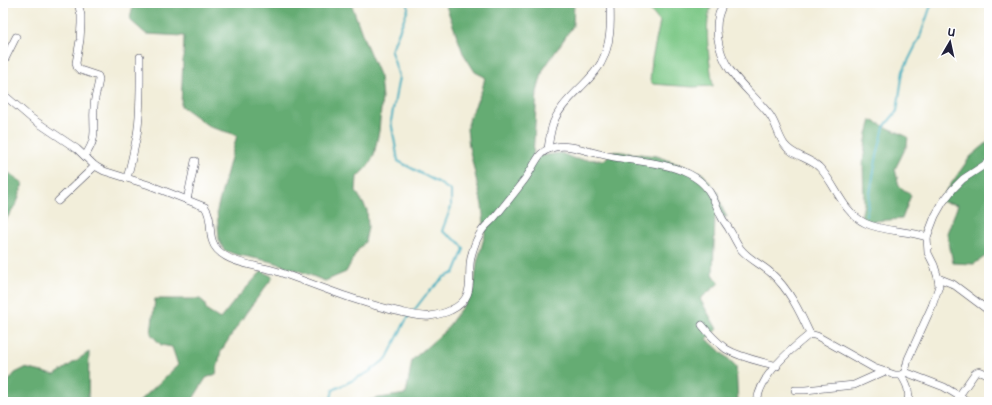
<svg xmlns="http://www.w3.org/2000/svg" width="992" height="405" font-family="Mali,sans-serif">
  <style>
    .green { fill: #7cc886; stroke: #4f7560 }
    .forest { fill: #65ac73; stroke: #446757 }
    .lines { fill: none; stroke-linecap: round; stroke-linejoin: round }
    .stream { stroke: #42aec0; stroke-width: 2 }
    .minor-casing { stroke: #414153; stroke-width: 8 }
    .minor { stroke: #fff; stroke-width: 7 }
  </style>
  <rect width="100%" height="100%" fill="#fff"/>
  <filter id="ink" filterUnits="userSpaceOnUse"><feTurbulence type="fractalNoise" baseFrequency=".025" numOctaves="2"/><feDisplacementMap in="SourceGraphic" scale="8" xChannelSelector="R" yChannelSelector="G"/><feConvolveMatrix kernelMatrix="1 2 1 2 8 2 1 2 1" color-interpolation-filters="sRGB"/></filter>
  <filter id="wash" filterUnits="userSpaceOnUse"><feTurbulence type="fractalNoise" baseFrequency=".012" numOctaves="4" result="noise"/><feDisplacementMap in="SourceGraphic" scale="16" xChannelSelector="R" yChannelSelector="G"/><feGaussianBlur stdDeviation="0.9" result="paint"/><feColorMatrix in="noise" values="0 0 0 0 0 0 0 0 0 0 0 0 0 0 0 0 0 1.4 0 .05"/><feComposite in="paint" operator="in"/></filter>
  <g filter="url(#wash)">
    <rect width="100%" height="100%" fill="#f2eeda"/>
    <path class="green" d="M 644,3 L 713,3 C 702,21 710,65 713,86 L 693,87 L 653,84 L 650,81 L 652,59 L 660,22 Z"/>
    <g class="forest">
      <polygon points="133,3 351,3 365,42 380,77 382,98 379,131 374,155 369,165 357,177 356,191 367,210 368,227 365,242 358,250 346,272 325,281 302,272 273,262 234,254 224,250 219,240 217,210 237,135 210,127 181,106 184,36 146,34 130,20"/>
      <polygon points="445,3 574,3 573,26 543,70 537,92 533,157 561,153 575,159 604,160 613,151 657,156 702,173 718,193 723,210 727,217 715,216 713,274 719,283 700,299 717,329 707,339 736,366 738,402 362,402 379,398 406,394 412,360 445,331 474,290 477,263 485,234 482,205 469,147 467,129 470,117 482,90 485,77 475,72 463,53"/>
      <polygon points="871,120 908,137 907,145 895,169 899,186 911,195 902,219 860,222 864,203 863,162 867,134"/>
      <polygon points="989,141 989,254 974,264 953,263 947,233 958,205 939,201 970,157"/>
      <polygon points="3,169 23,183 17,203 3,224"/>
      <polygon points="262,271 273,277 246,313 221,351 216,374 206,378 191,402 139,402 178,365 172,347 161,345 151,334 155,299 200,299 204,302 207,311 220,319 236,299"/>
      <polygon points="89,352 88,402 3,402 3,388 15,373 25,368 55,375"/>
    </g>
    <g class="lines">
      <g class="stream">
        <polyline points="408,3 408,9 391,51 399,77 391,121 398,161 439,183 451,191 451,207 442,231 460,243 464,249 454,273 444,277 425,296 412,313"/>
        <polyline points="866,216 876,160 884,127 897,111 903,71 920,37 930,8 933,3"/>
        <polyline points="330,402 333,390 369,372 387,358 405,322 409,316"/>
      </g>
    </g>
  </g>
  <g filter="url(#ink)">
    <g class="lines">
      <defs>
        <g id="minor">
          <path d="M 78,3 L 81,15 L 81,24 L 80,40 L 76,63 L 77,67 L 80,70 L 98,76 L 99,79 C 98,88 94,98 94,107 C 92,130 99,135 85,156"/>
          <path d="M 724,3 C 711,23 718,52 730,70 C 742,86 757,99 769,114 C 776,123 778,135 784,144 C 792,156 808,157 819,167 C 836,184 842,212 865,223 C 884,232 907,230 927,237"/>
          <polyline points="3,63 16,37"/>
          <path d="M 3,94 L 31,118 L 77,149 L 95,166 L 104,171 L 149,185 L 205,207 C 212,217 209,229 212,240 C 218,263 256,265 276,271 C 317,285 358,303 401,312 C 410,314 420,317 430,316 C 436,315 445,313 451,310 C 479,297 465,275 472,253 C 474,246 477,238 481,232 C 484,227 489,223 493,219 C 504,206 515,192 525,179 C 531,171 535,161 541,154 C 558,139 581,150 600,154 C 629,162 661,160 689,174 C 709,184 713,198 721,216 C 723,221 727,225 729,229 C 733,235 736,242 740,248 C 748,259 761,264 771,273 C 789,289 800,312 810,334"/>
          <path d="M 548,149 C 549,142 550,134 552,127 C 556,111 570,98 582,86 C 589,79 596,72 601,63 C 611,44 611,24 610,3"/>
          <path d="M 127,178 C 131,164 134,150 137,135 C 141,110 140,83 140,57"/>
          <polyline points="187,200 195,161"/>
          <polyline points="58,201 95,166"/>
          <polyline points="938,278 953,284 989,311"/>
          <path d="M 702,325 C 709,334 717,342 726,349 C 741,358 760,361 777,366"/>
          <polyline points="905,372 944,387 969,402"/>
          <path d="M 901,375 C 907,384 910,391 908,402"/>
          <polyline points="795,390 805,390 854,385 883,372"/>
          <path d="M 959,396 L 975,373 C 980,369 984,373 989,376"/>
          <path d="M 757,402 C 760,375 790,350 810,334 L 817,336 L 874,368 L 895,375 L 901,375 L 905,372 L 908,359 L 932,306 L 939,286 L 938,278 L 934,265 L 928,253 L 927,237 L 935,216 L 943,202 L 953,189 L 963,179 L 989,162"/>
        </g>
      </defs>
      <use href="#minor" class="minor-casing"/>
      <use href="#minor" class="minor"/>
    </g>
  </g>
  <rect width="992" height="405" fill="none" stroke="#fff" stroke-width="16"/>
  <g transform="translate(950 42) rotate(9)" stroke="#ffffff" stroke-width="3" paint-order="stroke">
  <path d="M0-3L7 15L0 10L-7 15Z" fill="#22223b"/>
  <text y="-6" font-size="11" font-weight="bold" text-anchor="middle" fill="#22223b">U</text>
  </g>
</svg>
